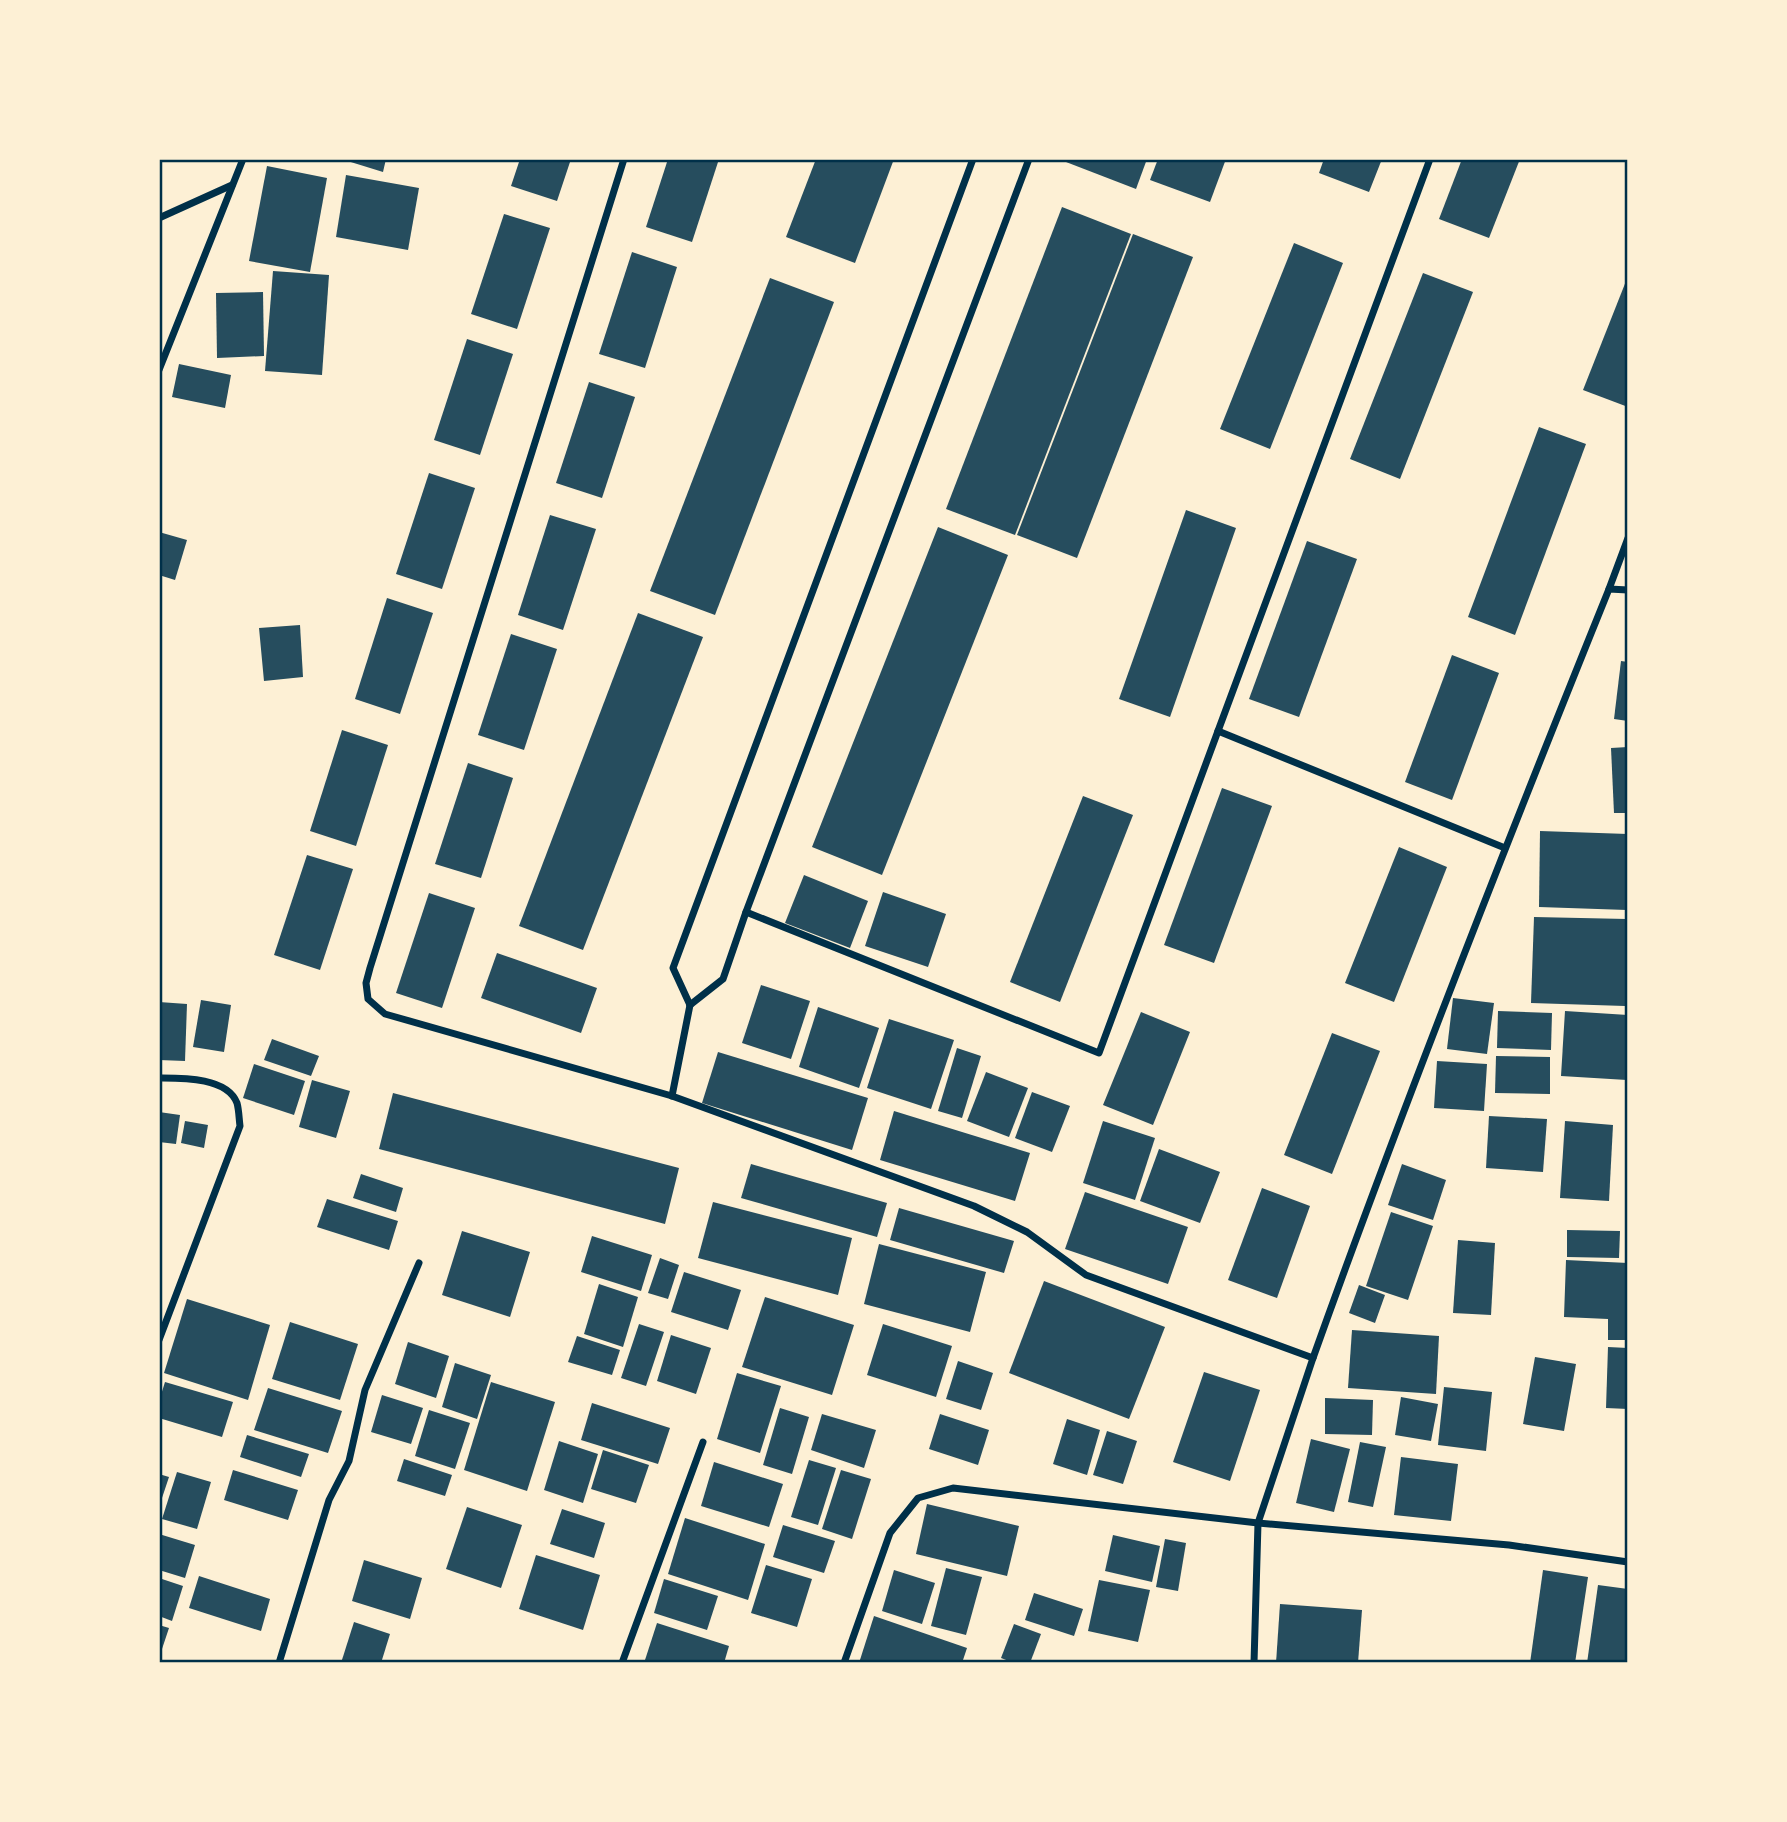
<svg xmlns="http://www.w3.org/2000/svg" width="1787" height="1822" font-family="Lato,sans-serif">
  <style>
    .building { fill: #264d5e }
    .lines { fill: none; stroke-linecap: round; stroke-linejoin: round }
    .minor { stroke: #003049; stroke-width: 7 }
    .neatline { fill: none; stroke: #003049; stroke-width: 2.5 }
  </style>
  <rect width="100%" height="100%" fill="#fdf0d5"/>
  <g class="building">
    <polygon points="341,159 386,159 383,172"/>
    <polygon points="520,159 571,159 557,201 511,186"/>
    <polygon points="668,159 719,159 692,242 646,227"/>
    <polygon points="816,159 894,159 855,263 786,237"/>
    <polygon points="1067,159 1147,159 1136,189 1066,162"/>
    <polygon points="1158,159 1226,159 1210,202 1150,180"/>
    <polygon points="1324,159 1382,159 1369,192 1319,173"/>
    <polygon points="1462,159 1520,159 1489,238 1439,219"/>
    <polygon points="267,166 327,178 310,272 249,261"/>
    <polygon points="346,175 419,188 408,250 336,237"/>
    <polygon points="1062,207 1131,234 1015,535 946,509"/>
    <polygon points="504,214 550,228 517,329 471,314"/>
    <polygon points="1133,234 1193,257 1077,558 1017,535"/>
    <polygon points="1294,243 1343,263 1270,449 1220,429"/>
    <polygon points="632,252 677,267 645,368 599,354"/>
    <polygon points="273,271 329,275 322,375 265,371"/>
    <polygon points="1423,273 1473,292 1400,479 1350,459"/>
    <polygon points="1628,276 1628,407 1583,390"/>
    <polygon points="770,278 834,302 715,615 650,591"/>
    <polygon points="263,292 264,356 217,358 216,293"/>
    <polygon points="467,339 513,354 480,455 434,440"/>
    <polygon points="179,364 231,375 225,408 172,397"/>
    <polygon points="589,382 635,397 602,498 556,483"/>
    <polygon points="1539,427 1586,444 1515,635 1468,617"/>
    <polygon points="429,473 475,488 442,589 396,574"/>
    <polygon points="1186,510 1236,528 1170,717 1119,699"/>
    <polygon points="550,515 596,529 563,630 518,615"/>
    <polygon points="938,527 1008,555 882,875 812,847"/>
    <polygon points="159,532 187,540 175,580 159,575"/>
    <polygon points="1307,541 1357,559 1299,717 1249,699"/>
    <polygon points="387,598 433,613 400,714 355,699"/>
    <polygon points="638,613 703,637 583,950 519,926"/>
    <polygon points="300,625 303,677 264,681 259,628"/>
    <polygon points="511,634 557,649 524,750 478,735"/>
    <polygon points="1452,655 1499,673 1452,800 1405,782"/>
    <polygon points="1621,661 1628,662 1628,721 1614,719"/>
    <polygon points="342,730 388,745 356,846 310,831"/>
    <polygon points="1628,747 1628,813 1614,813 1611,748"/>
    <polygon points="468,763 513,778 481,878 435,864"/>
    <polygon points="1222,788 1272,806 1214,963 1164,945"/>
    <polygon points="1083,796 1133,815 1060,1002 1010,982"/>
    <polygon points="1540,831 1628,834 1627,910 1539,907"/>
    <polygon points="1399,847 1447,867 1394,1002 1345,983"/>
    <polygon points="307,855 353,869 320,970 274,955"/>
    <polygon points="804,875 868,901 850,948 785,923"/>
    <polygon points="883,892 946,914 928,967 865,946"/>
    <polygon points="429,893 475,908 442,1008 396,993"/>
    <polygon points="1534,917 1627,919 1625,1006 1531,1003"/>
    <polygon points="497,953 597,988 581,1033 481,998"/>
    <polygon points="761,985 810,1001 791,1059 742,1043"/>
    <polygon points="1453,998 1494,1003 1487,1054 1447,1049"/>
    <polygon points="201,1000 231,1005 224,1052 193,1047"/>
    <polygon points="159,1002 187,1004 185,1061 159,1060"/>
    <polygon points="818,1007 879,1028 859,1088 799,1067"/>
    <polygon points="1498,1011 1552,1013 1551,1050 1497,1048"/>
    <polygon points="1565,1011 1628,1015 1627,1080 1561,1076"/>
    <polygon points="1141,1012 1190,1032 1153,1125 1103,1105"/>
    <polygon points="889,1019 954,1040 931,1109 867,1088"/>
    <polygon points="1332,1033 1380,1051 1332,1174 1284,1155"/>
    <polygon points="272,1039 319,1056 311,1076 264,1060"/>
    <polygon points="957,1048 981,1056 962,1118 938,1111"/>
    <polygon points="718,1052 868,1098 852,1150 702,1103"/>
    <polygon points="1496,1056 1550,1057 1550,1094 1495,1093"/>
    <polygon points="1437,1061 1487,1064 1484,1111 1434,1108"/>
    <polygon points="254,1064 305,1081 294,1115 243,1098"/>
    <polygon points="986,1072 1028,1088 1009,1137 967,1121"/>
    <polygon points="312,1080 350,1091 336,1138 299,1127"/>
    <polygon points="1032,1092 1070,1106 1052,1152 1015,1138"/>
    <polygon points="393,1093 679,1168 665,1224 379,1149"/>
    <polygon points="894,1111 1030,1153 1015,1201 880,1160"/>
    <polygon points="159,1112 180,1115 176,1144 159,1142"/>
    <polygon points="1489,1116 1547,1119 1543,1172 1486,1168"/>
    <polygon points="185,1121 208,1125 204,1148 181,1143"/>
    <polygon points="1103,1121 1155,1138 1135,1200 1083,1183"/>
    <polygon points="1565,1121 1613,1125 1609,1201 1560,1198"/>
    <polygon points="1159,1149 1220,1172 1200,1223 1140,1201"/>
    <polygon points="751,1164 887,1203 877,1237 741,1198"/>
    <polygon points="1402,1164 1446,1180 1433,1220 1388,1205"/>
    <polygon points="361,1174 403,1188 396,1212 353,1198"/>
    <polygon points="1262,1188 1310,1206 1277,1298 1228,1280"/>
    <polygon points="1085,1192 1188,1227 1168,1284 1065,1249"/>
    <polygon points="327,1199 398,1221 389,1250 317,1227"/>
    <polygon points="713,1202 852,1238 838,1295 698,1258"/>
    <polygon points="899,1208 1014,1241 1004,1273 890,1240"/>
    <polygon points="1391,1212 1433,1226 1408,1300 1366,1286"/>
    <polygon points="1567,1230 1620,1231 1619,1258 1567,1257"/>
    <polygon points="462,1231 530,1252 510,1317 442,1295"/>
    <polygon points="592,1236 652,1255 641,1291 581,1272"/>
    <polygon points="1458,1240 1495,1243 1491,1315 1453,1313"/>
    <polygon points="879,1244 986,1272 970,1332 864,1304"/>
    <polygon points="660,1258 679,1265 668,1299 648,1293"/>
    <polygon points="1566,1260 1628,1263 1628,1340 1608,1340 1608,1319 1564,1317"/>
    <polygon points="684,1272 741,1290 728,1330 671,1312"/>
    <polygon points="1044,1281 1165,1327 1129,1419 1009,1373"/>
    <polygon points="599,1284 638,1297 623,1347 584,1334"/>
    <polygon points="1359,1285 1385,1295 1375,1323 1349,1313"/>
    <polygon points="765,1297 854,1325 832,1395 742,1367"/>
    <polygon points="187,1299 270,1325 248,1400 164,1373"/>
    <polygon points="290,1322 358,1344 340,1400 272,1379"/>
    <polygon points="639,1324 664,1332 646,1386 621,1378"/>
    <polygon points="883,1324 952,1346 936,1397 867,1375"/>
    <polygon points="1352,1330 1439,1336 1436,1394 1348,1388"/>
    <polygon points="671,1335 711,1348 696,1394 657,1381"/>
    <polygon points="577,1336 620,1350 612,1375 568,1362"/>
    <polygon points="408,1342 449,1356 436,1398 395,1384"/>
    <polygon points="1608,1347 1628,1348 1628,1409 1606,1408"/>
    <polygon points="1535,1357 1576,1364 1564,1431 1523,1424"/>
    <polygon points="958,1361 993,1373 981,1410 946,1399"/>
    <polygon points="455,1363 491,1375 477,1419 442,1407"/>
    <polygon points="1204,1372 1260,1390 1230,1481 1173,1462"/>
    <polygon points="737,1373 781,1386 760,1453 717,1439"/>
    <polygon points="165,1382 233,1402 222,1437 159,1418 159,1401"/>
    <polygon points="491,1382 555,1402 527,1491 464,1470"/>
    <polygon points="1444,1387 1492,1392 1486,1451 1438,1445"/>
    <polygon points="268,1388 342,1411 328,1453 254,1430"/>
    <polygon points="382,1395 423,1408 411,1444 371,1432"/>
    <polygon points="1401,1397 1438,1404 1431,1441 1395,1435"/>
    <polygon points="1325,1398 1373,1400 1372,1435 1325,1434"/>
    <polygon points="592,1403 670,1428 658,1464 581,1440"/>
    <polygon points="780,1408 809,1417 792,1474 763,1465"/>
    <polygon points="429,1410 470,1423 455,1469 415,1456"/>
    <polygon points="822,1414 876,1430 864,1468 811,1450"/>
    <polygon points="940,1414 989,1430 978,1465 929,1449"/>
    <polygon points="1067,1419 1100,1430 1087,1475 1053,1464"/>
    <polygon points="1107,1431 1137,1441 1123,1484 1093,1475"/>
    <polygon points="247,1435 309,1454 301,1477 240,1457"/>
    <polygon points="1311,1439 1350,1449 1334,1512 1296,1503"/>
    <polygon points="559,1441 598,1454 583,1503 544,1490"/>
    <polygon points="1360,1442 1386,1447 1373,1507 1348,1502"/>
    <polygon points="603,1450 649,1465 636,1503 591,1489"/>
    <polygon points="1401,1457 1458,1464 1451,1521 1394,1515"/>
    <polygon points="404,1459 452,1475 445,1496 397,1481"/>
    <polygon points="809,1460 836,1468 818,1525 791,1517"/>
    <polygon points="714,1462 783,1484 769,1527 701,1506"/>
    <polygon points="233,1470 298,1490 288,1520 224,1500"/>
    <polygon points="841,1470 871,1479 852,1539 822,1529"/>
    <polygon points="177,1472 211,1482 197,1529 162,1519"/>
    <polygon points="159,1474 169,1477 160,1504 159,1504"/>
    <polygon points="927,1504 1019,1526 1007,1576 916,1554"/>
    <polygon points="467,1507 522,1525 501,1588 446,1569"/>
    <polygon points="562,1509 605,1523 594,1558 550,1544"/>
    <polygon points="685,1518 765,1544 748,1600 668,1574"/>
    <polygon points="783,1525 835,1541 824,1573 773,1557"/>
    <polygon points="159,1534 195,1545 185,1578 159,1570"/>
    <polygon points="1113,1535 1160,1546 1152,1582 1105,1571"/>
    <polygon points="1165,1539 1186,1543 1178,1591 1156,1587"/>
    <polygon points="536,1555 600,1575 583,1630 519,1609"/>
    <polygon points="364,1560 422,1578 410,1619 352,1601"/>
    <polygon points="766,1565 812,1579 797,1627 751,1613"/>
    <polygon points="946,1568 982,1577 966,1635 931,1626"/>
    <polygon points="894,1570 935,1583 922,1624 882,1611"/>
    <polygon points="1543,1570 1588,1577 1575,1663 1530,1663"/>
    <polygon points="199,1576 270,1599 261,1631 189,1608"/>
    <polygon points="159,1578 183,1586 172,1621 159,1616"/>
    <polygon points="664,1579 718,1596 707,1630 654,1613"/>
    <polygon points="1099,1580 1150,1590 1138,1642 1088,1631"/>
    <polygon points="1598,1585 1628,1589 1628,1663 1587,1663"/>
    <polygon points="1034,1593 1083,1609 1074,1636 1025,1620"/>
    <polygon points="1280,1604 1362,1610 1358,1663 1276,1663"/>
    <polygon points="874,1616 967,1648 962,1663 859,1663"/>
    <polygon points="354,1622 390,1634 381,1663 341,1663"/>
    <polygon points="657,1623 729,1646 724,1663 654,1663 645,1660"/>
    <polygon points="1014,1624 1041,1634 1030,1663 1014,1663 1001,1658"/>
    <polygon points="159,1625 169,1628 160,1655 159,1654"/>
  </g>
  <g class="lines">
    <g class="minor">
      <path d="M 624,159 L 370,968 L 366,983 L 368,999 L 385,1014 L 672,1096 L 974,1206 L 1027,1232 L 1086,1275 L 1313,1358 C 1405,1100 1506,844 1609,589 L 1628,590"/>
      <polyline points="159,218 232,185"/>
      <polyline points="159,370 243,159"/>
      <polyline points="1609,589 1628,538"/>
      <polyline points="1218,731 1430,159"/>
      <polyline points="746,912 1099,1053 1218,731 1505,848"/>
      <polyline points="690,1005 723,979 746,912 1029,159"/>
      <polyline points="690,1005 673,968 973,159"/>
      <path d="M 159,1078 C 182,1078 227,1077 237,1103 C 239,1110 239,1119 240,1126 L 159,1340"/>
      <polyline points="672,1096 690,1005"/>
      <polyline points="279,1663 329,1500 349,1461 365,1390 419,1263"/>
      <polyline points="622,1663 703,1442"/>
      <polyline points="844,1663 890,1533 918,1498 953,1488 1258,1523 1509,1545 1628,1562"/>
      <polyline points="1254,1663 1258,1523 1313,1358"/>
    </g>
  </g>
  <rect width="1787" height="1822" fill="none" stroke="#fdf0d5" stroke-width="322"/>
  <rect x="161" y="161" width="1465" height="1500" class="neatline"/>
</svg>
